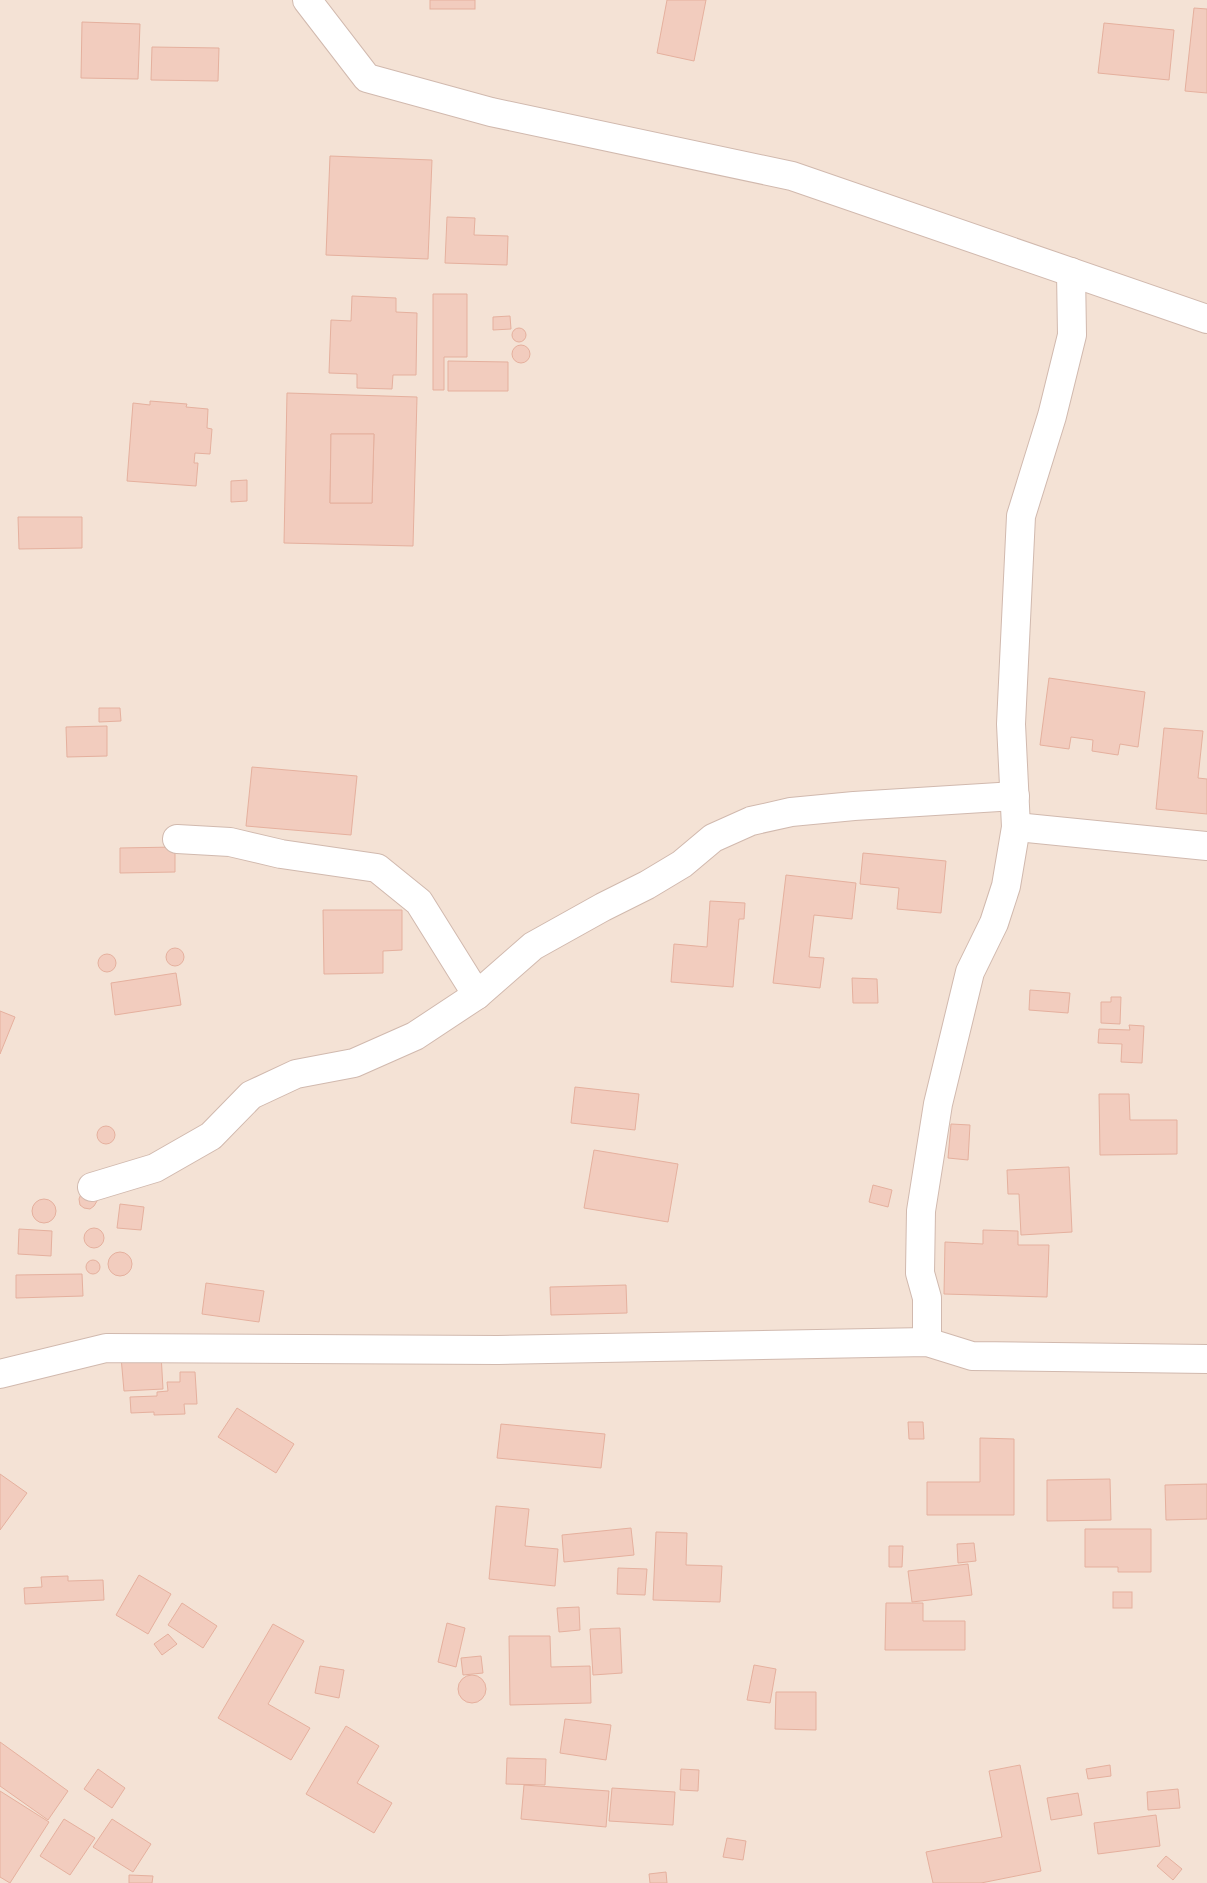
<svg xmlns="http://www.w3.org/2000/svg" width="1207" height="1883" font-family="Cabin,sans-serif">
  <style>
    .residential { fill: #f4e2d5 }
    .building { fill: #f2ccbe; stroke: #e5b09e; fill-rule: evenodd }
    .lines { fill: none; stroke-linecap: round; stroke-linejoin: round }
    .street-casing { stroke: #d1b9ae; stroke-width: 30 }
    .street { stroke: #fff; stroke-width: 28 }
  </style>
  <rect width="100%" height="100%" fill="#fdf1e6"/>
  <rect class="residential" x="0" y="0" width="1207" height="1883"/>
  <g class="building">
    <rect x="430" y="0" width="45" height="9"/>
    <polygon points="667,0 706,0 694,61 657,53"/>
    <polygon points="1194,8 1207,9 1207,93 1185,91"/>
    <polygon points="82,22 140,24 138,79 81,78"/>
    <polygon points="1104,23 1174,30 1169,80 1098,73"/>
    <polygon points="152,47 219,48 218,81 151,80"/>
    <polygon points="330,156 432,160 428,259 326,255"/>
    <polygon points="447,217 475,218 474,235 508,236 507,265 445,263"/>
    <polygon points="433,294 467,294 467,357 444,357 444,390 433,390"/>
    <polygon points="352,296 396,298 396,312 417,313 416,375 393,375 392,389 357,388 357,374 329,373 331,320 351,321"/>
    <polygon points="510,316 511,329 493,330 493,317"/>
    <circle cx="519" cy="335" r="7"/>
    <circle cx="521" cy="354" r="9"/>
    <polygon points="448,361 508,362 508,391 448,391"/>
    <path d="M 287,393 L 417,397 L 413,546 L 284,543 ZM 331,434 L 374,434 L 372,503 L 330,503 Z"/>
    <polygon points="150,401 187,404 186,407 208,409 207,428 212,429 210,454 195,453 194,463 198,463 196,486 127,481 133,403 150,405"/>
    <polygon points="331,434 374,434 372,503 330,503"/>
    <polygon points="247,480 247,501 231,502 231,481"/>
    <polygon points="18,517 82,517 82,548 19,549"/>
    <polygon points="1049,678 1145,692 1138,747 1120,744 1118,755 1092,751 1093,740 1071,737 1069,749 1040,745"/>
    <polygon points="99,708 120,708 121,721 99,722"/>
    <polygon points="107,726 107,756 67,757 66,727"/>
    <polygon points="1164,728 1203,731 1198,778 1207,779 1207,814 1156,809"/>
    <polygon points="252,767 357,776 351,835 246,826"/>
    <polygon points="175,847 175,872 120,873 120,848"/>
    <polygon points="863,853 946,861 941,913 897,909 899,888 860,884"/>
    <polygon points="786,875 856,883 852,919 814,915 809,957 824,958 820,988 773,983"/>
    <polygon points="710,901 745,903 744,919 739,919 733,987 671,982 674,944 707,947"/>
    <polygon points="323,910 402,910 402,950 383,951 383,973 324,974"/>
    <circle cx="175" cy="957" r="9"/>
    <circle cx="107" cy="963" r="9"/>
    <polygon points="176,973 181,1005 115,1015 111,983"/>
    <polygon points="852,978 877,979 878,1003 853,1003"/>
    <polygon points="1030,990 1070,993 1068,1013 1029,1010"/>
    <polygon points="1111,997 1121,997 1120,1024 1101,1023 1101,1002 1111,1002"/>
    <polygon points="0,1011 15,1017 0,1054"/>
    <polygon points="1129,1025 1144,1026 1142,1063 1121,1062 1122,1044 1098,1043 1099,1029 1130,1030"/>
    <polygon points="575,1087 639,1094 635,1130 571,1123"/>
    <polygon points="1099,1094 1129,1094 1130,1120 1177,1120 1177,1154 1100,1155"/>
    <polygon points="951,1124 970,1125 968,1160 948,1158"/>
    <circle cx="106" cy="1135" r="9"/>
    <polygon points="594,1150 678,1164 668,1222 584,1208"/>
    <polygon points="1069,1167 1072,1232 1021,1235 1019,1194 1008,1194 1007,1170"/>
    <polygon points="873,1185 892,1190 888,1207 869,1202"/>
    <polygon points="81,1194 96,1195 97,1201 94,1206 90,1209 84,1208 80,1205 79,1199"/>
    <circle cx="44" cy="1211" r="12"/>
    <polygon points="120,1204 144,1207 141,1230 117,1228"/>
    <circle cx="94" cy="1238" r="10"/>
    <polygon points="19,1229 52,1231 51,1256 18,1254"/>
    <polygon points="983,1230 1018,1231 1018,1245 1049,1245 1047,1297 944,1294 945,1242 983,1244"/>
    <circle cx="120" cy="1264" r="12"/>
    <circle cx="93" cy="1267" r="7"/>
    <polygon points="82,1274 83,1296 16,1298 16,1275"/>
    <polygon points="206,1283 264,1291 259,1322 202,1314"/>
    <polygon points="626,1285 627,1313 551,1315 550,1287"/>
    <polygon points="161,1354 163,1389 124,1391 121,1357"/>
    <polygon points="180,1372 195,1372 197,1404 184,1404 185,1414 154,1415 154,1412 131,1413 130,1397 157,1396 157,1392 168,1391 167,1382 180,1382"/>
    <polygon points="237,1408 294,1444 276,1473 218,1437"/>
    <polygon points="908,1422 923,1422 924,1439 909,1439"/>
    <polygon points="501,1424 605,1434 601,1468 497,1458"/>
    <polygon points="980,1438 1014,1439 1014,1515 927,1515 927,1482 980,1482"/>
    <polygon points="0,1474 27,1493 0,1530"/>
    <polygon points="1110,1479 1111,1520 1047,1521 1047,1480"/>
    <polygon points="1207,1484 1207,1519 1166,1520 1165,1485"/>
    <polygon points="496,1506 529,1509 525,1546 558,1549 555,1586 489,1579"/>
    <polygon points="631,1528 634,1555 564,1562 562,1535"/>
    <polygon points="1085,1529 1151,1529 1151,1572 1118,1572 1118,1567 1085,1567"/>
    <polygon points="656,1532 687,1533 686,1565 722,1566 720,1602 653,1600"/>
    <polygon points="974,1543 976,1561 958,1563 957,1544"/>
    <polygon points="889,1546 903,1546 902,1567 889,1567"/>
    <polygon points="968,1564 972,1595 912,1602 908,1571"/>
    <polygon points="618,1568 647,1569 645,1595 617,1594"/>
    <polygon points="139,1575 171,1594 148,1634 116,1615"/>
    <polygon points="68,1576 68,1581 103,1580 104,1600 25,1604 24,1588 42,1587 41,1577"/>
    <rect x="1113" y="1592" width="19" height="16"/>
    <polygon points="182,1603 217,1626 203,1648 168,1625"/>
    <polygon points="886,1603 923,1603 923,1621 965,1621 965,1650 885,1650"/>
    <polygon points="579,1607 580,1630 559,1632 557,1608"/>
    <polygon points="447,1623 465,1628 456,1667 438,1662"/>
    <polygon points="273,1624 304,1641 268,1704 310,1728 291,1760 218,1718"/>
    <polygon points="620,1628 622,1673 593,1675 590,1629"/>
    <polygon points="168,1634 177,1644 162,1655 154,1644"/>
    <polygon points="509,1636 550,1636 551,1667 590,1666 591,1703 510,1705"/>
    <polygon points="481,1656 483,1673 463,1675 461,1658"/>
    <polygon points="754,1665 776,1669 770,1703 747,1700"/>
    <polygon points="320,1666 344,1670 339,1698 315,1693"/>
    <circle cx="472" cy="1689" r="14"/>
    <polygon points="776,1692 816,1692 816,1730 775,1729"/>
    <polygon points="565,1719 611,1725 606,1760 560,1753"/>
    <polygon points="346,1726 379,1746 357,1783 392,1803 374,1833 306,1794"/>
    <polygon points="0,1742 68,1791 48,1820 0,1786"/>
    <polygon points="507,1758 546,1759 545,1785 506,1784"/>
    <polygon points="1020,1765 1041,1871 981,1883 933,1883 926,1852 1002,1837 989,1771"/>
    <polygon points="1110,1765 1111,1776 1088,1779 1086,1769"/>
    <polygon points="98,1769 125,1788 112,1808 84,1789"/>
    <polygon points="681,1769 699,1770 698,1791 680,1790"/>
    <polygon points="524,1785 609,1791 606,1827 521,1819"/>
    <polygon points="612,1788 675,1792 673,1825 609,1821"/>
    <polygon points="1178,1789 1180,1808 1148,1810 1147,1792"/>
    <polygon points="0,1791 49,1822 10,1883 0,1877"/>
    <polygon points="1078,1793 1082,1815 1051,1820 1047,1798"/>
    <polygon points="1156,1815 1160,1846 1098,1854 1094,1823"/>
    <polygon points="64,1819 95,1838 70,1875 40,1856"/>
    <polygon points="112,1819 151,1844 133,1872 93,1847"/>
    <polygon points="727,1838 746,1841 743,1860 723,1857"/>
    <polygon points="1166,1856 1182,1869 1173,1880 1157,1866"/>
    <polygon points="666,1872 667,1883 650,1883 649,1874"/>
    <polygon points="129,1875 153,1876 152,1883 129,1883"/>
  </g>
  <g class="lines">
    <defs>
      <g id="street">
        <polyline points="307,0 367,78 491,112 792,176 1207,319"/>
        <polyline points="1016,827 1207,846"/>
        <polyline points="177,839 230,842 281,854 377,868 419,902 477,995"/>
        <polyline points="92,1187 155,1168 211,1136 251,1095 296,1074 354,1063 415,1036 477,995 533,946 603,907 647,885 682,864 713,838 751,821 791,812 854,806 1015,796"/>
        <polyline points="927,1342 927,1298 920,1273 921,1211 938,1104 970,972 994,923 1006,886 1016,827 1011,724 1021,516 1052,416 1072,335 1071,272"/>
        <polyline points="0,1374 106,1348 498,1350 927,1342 972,1356 1207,1359"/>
      </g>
    </defs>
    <use href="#street" class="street-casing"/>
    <use href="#street" class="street"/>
  </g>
</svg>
